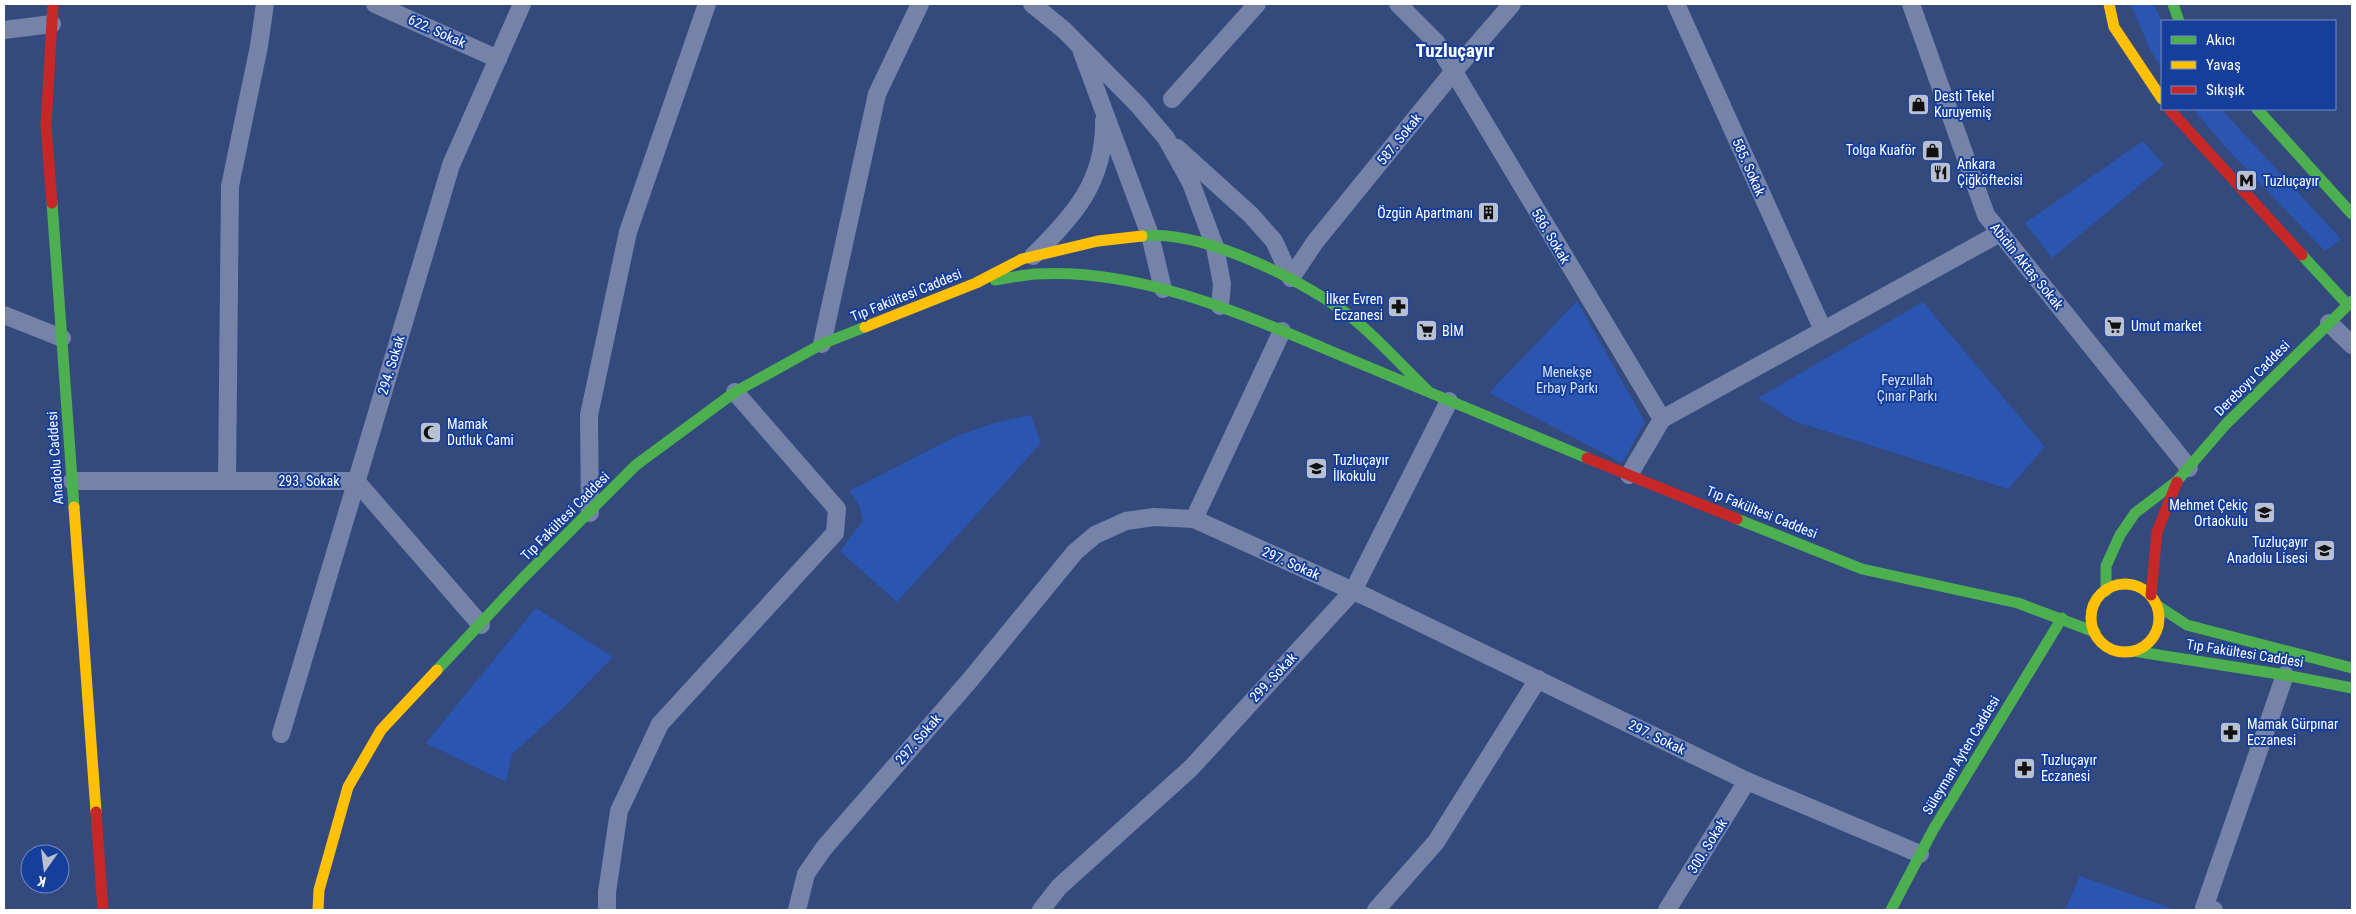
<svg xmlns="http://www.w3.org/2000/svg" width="2356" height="914" font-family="'Roboto Condensed',sans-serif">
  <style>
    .green { fill: #2a55b0 }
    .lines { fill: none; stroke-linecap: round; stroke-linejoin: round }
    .street { stroke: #7483a7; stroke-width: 18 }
    .fast { stroke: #4caf50; stroke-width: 11 }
    .slow { stroke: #ffc107; stroke-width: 11 }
    .jam { stroke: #c62828; stroke-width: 11 }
    .labels { text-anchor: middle; stroke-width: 4; stroke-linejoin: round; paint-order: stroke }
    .street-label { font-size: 14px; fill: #fff; stroke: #163e9b }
    .poi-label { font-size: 14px; fill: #fff; stroke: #163e9b; text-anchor: start }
    .park-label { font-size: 14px; fill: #d3e0fd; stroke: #163e9b }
    .district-label { font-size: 19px; font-weight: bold; fill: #fff; stroke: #163e9b }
  </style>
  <rect width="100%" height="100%" fill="#344a7d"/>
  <g class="green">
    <polygon points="2131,4 2154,4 2162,23 2162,68 2150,50"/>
    <polygon points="2193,109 2221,109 2341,239 2325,251 2228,150"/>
    <polygon points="2143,141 2164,165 2052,258 2025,223"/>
    <polygon points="1577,301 1645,422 1622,463 1489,393"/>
    <polygon points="1923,302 2045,447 2008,489 1794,421 1758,398"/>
    <polygon points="1031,415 1041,443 897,602 840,551 863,521 859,504 849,491 957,436 994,423"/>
    <polygon points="536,608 613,657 561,710 512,754 506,782 426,743"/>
    <polygon points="2080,876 2170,908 2177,910 2065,910"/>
  </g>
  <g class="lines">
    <g class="street">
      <polyline points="375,4 498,59"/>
      <polyline points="1032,4 1064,30 1138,105 1166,138 1191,183 1215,247 1222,284 1220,306"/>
      <polyline points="1398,4 1436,42 1662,419 1629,475"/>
      <polyline points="1676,4 1823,330"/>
      <polyline points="1911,4 1986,215 2189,468"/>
      <polyline points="4,30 52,24"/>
      <polyline points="1082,52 1150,235 1163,289"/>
      <polyline points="1172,99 1257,4"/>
      <polyline points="1177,148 1251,215 1274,241 1291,278"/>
      <path d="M 1033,256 C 1074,216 1105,181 1104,121"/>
      <polyline points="1291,278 1315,242 1454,71 1512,4"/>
      <polyline points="4,315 62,338"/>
      <polyline points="2329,323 2352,345"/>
      <polyline points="822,344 877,94 920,4"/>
      <polyline points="1662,419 2000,233"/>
      <polyline points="72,481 356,481 481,625"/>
      <polyline points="227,481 230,186 259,46 265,4"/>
      <polyline points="590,513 589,415 628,232 707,4"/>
      <polyline points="1194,519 1282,331"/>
      <polyline points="281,734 451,165 522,4"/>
      <polyline points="607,910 607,892 619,811 660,724 835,533 837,509 735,392"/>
      <polyline points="797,910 806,874 824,848 970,680 1075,552 1095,535 1126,521 1154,517 1194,519 1371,599 1747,781 1920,854"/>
      <polyline points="1041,910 1059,887 1191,768 1353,591 1449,401"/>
      <polyline points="1376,910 1436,842 1538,679"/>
      <polyline points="1667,910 1747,781"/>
      <polyline points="2214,910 2204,908 2285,675"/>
    </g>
    <g class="fast">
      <polyline points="2173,4 2179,21"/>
      <polyline points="2257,109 2352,214"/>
      <polyline points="52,203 74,507"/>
      <path d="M 1142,236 C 1202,229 1311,283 1356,321 C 1381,342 1403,367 1427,390"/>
      <polyline points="2302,255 2348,305"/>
      <path d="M 995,280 C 1009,278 1023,275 1036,274 C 1147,267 1260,322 1359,363 C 1435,395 1511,426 1587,458"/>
      <polyline points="1737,519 1862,569 2018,603 2095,632"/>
      <polyline points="2106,591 2106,566 2120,535 2135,513 2177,481 2226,424 2352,301"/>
      <polyline points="2158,606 2187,625 2352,668"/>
      <polyline points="2133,651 2285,675 2352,688"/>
      <polyline points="437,670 522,579 636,465 735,392 822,344 865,327"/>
      <polyline points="1891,910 1933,830 2062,618"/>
    </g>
    <g class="slow">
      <polyline points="2109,4 2114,27 2162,99"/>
      <polyline points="865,327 976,283 1022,259 1098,241 1142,236"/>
      <polyline points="74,507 96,812"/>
      <circle cx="2125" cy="618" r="34"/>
      <polyline points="318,910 319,890 348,787 381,730 437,670"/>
    </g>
    <g class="jam">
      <polyline points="2169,109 2302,255"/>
      <polyline points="52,203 46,125 53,4"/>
      <polyline points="1587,458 1737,519"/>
      <polyline points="2151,595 2157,532 2177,482"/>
      <polyline points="96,812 103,910"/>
    </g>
  </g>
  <defs>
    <symbol id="shop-square" viewBox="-11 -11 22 22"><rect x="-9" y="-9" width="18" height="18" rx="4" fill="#b8c0d2" stroke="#163e9b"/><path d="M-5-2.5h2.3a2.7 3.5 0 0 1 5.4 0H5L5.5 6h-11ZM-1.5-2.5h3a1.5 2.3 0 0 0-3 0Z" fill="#111"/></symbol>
    <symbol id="restaurant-square" viewBox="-11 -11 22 22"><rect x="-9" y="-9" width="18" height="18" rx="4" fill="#b8c0d2" stroke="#163e9b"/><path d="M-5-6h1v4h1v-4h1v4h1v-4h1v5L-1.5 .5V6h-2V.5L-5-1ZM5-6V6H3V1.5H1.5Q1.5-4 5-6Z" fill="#111"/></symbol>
    <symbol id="metro-square" viewBox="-11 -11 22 22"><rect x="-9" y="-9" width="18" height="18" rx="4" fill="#b8c0d2" stroke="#163e9b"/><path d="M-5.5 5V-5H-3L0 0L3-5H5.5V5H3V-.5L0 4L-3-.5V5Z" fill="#111"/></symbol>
    <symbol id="building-square" viewBox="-11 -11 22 22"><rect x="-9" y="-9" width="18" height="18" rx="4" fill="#b8c0d2" stroke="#163e9b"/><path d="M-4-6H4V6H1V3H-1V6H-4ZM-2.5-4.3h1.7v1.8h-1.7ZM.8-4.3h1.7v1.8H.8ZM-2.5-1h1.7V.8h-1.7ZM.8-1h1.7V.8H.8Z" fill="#111"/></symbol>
    <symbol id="pharmacy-square" viewBox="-11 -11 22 22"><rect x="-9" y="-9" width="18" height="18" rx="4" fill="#b8c0d2" stroke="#163e9b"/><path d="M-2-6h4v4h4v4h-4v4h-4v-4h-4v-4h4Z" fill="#111"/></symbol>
    <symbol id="supermarket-square" viewBox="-11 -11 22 22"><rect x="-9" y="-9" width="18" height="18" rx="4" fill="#b8c0d2" stroke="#163e9b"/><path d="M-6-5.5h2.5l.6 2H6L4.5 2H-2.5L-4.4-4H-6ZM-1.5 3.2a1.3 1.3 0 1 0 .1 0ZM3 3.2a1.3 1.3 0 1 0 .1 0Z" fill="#111"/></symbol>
    <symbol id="mosque-square" viewBox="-11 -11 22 22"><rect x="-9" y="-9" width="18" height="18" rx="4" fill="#b8c0d2" stroke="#163e9b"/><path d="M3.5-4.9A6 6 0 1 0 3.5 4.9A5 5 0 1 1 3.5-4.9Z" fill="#111"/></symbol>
    <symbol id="school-square" viewBox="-11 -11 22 22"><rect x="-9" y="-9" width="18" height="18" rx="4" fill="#b8c0d2" stroke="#163e9b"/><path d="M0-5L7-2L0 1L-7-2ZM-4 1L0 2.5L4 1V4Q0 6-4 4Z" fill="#111"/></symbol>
  </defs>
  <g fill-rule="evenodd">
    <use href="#shop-square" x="1906" y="92" width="25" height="25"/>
    <use href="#shop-square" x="1920" y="138" width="25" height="25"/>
    <use href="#restaurant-square" x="1928" y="160" width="25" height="25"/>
    <use href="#metro-square" x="2234" y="168" width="25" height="25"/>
    <use href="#building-square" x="1476" y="200" width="25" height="25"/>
    <use href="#pharmacy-square" x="1386" y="294" width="25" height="25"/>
    <use href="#supermarket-square" x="2102" y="314" width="25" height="25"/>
    <use href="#supermarket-square" x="1414" y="318" width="25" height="25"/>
    <use href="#mosque-square" x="418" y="420" width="25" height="25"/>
    <use href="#school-square" x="1304" y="456" width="25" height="25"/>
    <use href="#school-square" x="2252" y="500" width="25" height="25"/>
    <use href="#school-square" x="2312" y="538" width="25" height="25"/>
    <use href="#pharmacy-square" x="2218" y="720" width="25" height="25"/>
    <use href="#pharmacy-square" x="2012" y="756" width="25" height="25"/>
  </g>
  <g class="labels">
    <g class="street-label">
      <text transform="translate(437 31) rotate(24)" y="5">622. Sokak</text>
      <text transform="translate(1399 139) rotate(-51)" y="5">587. Sokak</text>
      <text transform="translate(1749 167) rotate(66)" y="5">585. Sokak</text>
      <text transform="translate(1551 236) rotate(59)" y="5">586. Sokak</text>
      <text transform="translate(2027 266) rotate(51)" y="5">Abidin Aktaş Sokak</text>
      <text transform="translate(906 295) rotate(-22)" y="5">Tıp Fakültesi Caddesi</text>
      <text transform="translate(391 365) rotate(-73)" y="5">294. Sokak</text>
      <text transform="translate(2252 378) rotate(-45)" y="5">Dereboyu Caddesi</text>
      <text transform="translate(55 458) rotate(-94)" y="5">Anadolu Caddesi</text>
      <text x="309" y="486">293. Sokak</text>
      <text transform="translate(1762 512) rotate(22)" y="5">Tıp Fakültesi Caddesi</text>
      <text transform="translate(565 516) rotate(-45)" y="5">Tıp Fakültesi Caddesi</text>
      <text transform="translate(1291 563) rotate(24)" y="5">297. Sokak</text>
      <text transform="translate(2245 653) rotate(9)" y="5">Tıp Fakültesi Caddesi</text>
      <text transform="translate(1273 677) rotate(-47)" y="5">299. Sokak</text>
      <text transform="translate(1657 737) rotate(26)" y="5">297. Sokak</text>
      <text transform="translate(918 739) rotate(-49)" y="5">297. Sokak</text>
      <text transform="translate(1961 755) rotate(-59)" y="5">Süleyman Ayten Caddesi</text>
      <text transform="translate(1707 846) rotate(-58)" y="5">300. Sokak</text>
    </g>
    <g class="poi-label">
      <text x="1934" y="101">Desti Tekel<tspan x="1934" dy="16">Kuruyemiş</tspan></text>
      <text x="1916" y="155" text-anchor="end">Tolga Kuaför</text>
      <text x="1957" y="169">Ankara<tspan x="1957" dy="16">Çiğköftecisi</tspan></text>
      <text x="2263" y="186">Tuzluçayır</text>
      <text x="1473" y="218" text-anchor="end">Özgün Apartmanı</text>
      <text x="1383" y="304" text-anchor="end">İlker Evren<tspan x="1383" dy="16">Eczanesi</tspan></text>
      <text x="2131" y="331">Umut market</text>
      <text x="1442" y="336">BİM</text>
      <text x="447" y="429">Mamak<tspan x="447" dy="16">Dutluk Cami</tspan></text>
      <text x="1333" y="465">Tuzluçayır<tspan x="1333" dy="16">İlkokulu</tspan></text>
      <text x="2248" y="510" text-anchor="end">Mehmet Çekiç<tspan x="2248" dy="16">Ortaokulu</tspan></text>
      <text x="2308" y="547" text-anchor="end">Tuzluçayır<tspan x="2308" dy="16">Anadolu Lisesi</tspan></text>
      <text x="2247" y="729">Mamak Gürpınar<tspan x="2247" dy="16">Eczanesi</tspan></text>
      <text x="2041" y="765">Tuzluçayır<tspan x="2041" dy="16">Eczanesi</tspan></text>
    </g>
    <g class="park-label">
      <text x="1567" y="377">Menekşe<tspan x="1567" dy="16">Erbay Parkı</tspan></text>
      <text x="1907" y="385">Feyzullah<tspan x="1907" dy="16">Çınar Parkı</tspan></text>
    </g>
    <g class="district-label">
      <text x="1455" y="57">Tuzluçayır</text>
    </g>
  </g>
  <rect width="2356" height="914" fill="none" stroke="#ffffff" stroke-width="10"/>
  <rect x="2161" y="20" width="175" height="90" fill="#163e9b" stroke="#738bc3"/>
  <rect x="2171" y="36" width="25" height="8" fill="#4caf50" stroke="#738bc3"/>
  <text x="2206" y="45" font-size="15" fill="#ffffff">Akıcı</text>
  <rect x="2171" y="61" width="25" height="8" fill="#ffc107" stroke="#738bc3"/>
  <text x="2206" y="70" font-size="15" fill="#ffffff">Yavaş</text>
  <rect x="2171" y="86" width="25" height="8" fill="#c62828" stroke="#738bc3"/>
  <text x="2206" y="95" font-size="15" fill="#ffffff">Sıkışık</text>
  <g transform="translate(45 869) rotate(194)"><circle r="24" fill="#163e9b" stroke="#738bc3"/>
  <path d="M0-4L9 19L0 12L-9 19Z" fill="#b8c0d2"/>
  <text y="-8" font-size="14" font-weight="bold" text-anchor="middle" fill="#ffffff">K</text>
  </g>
</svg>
